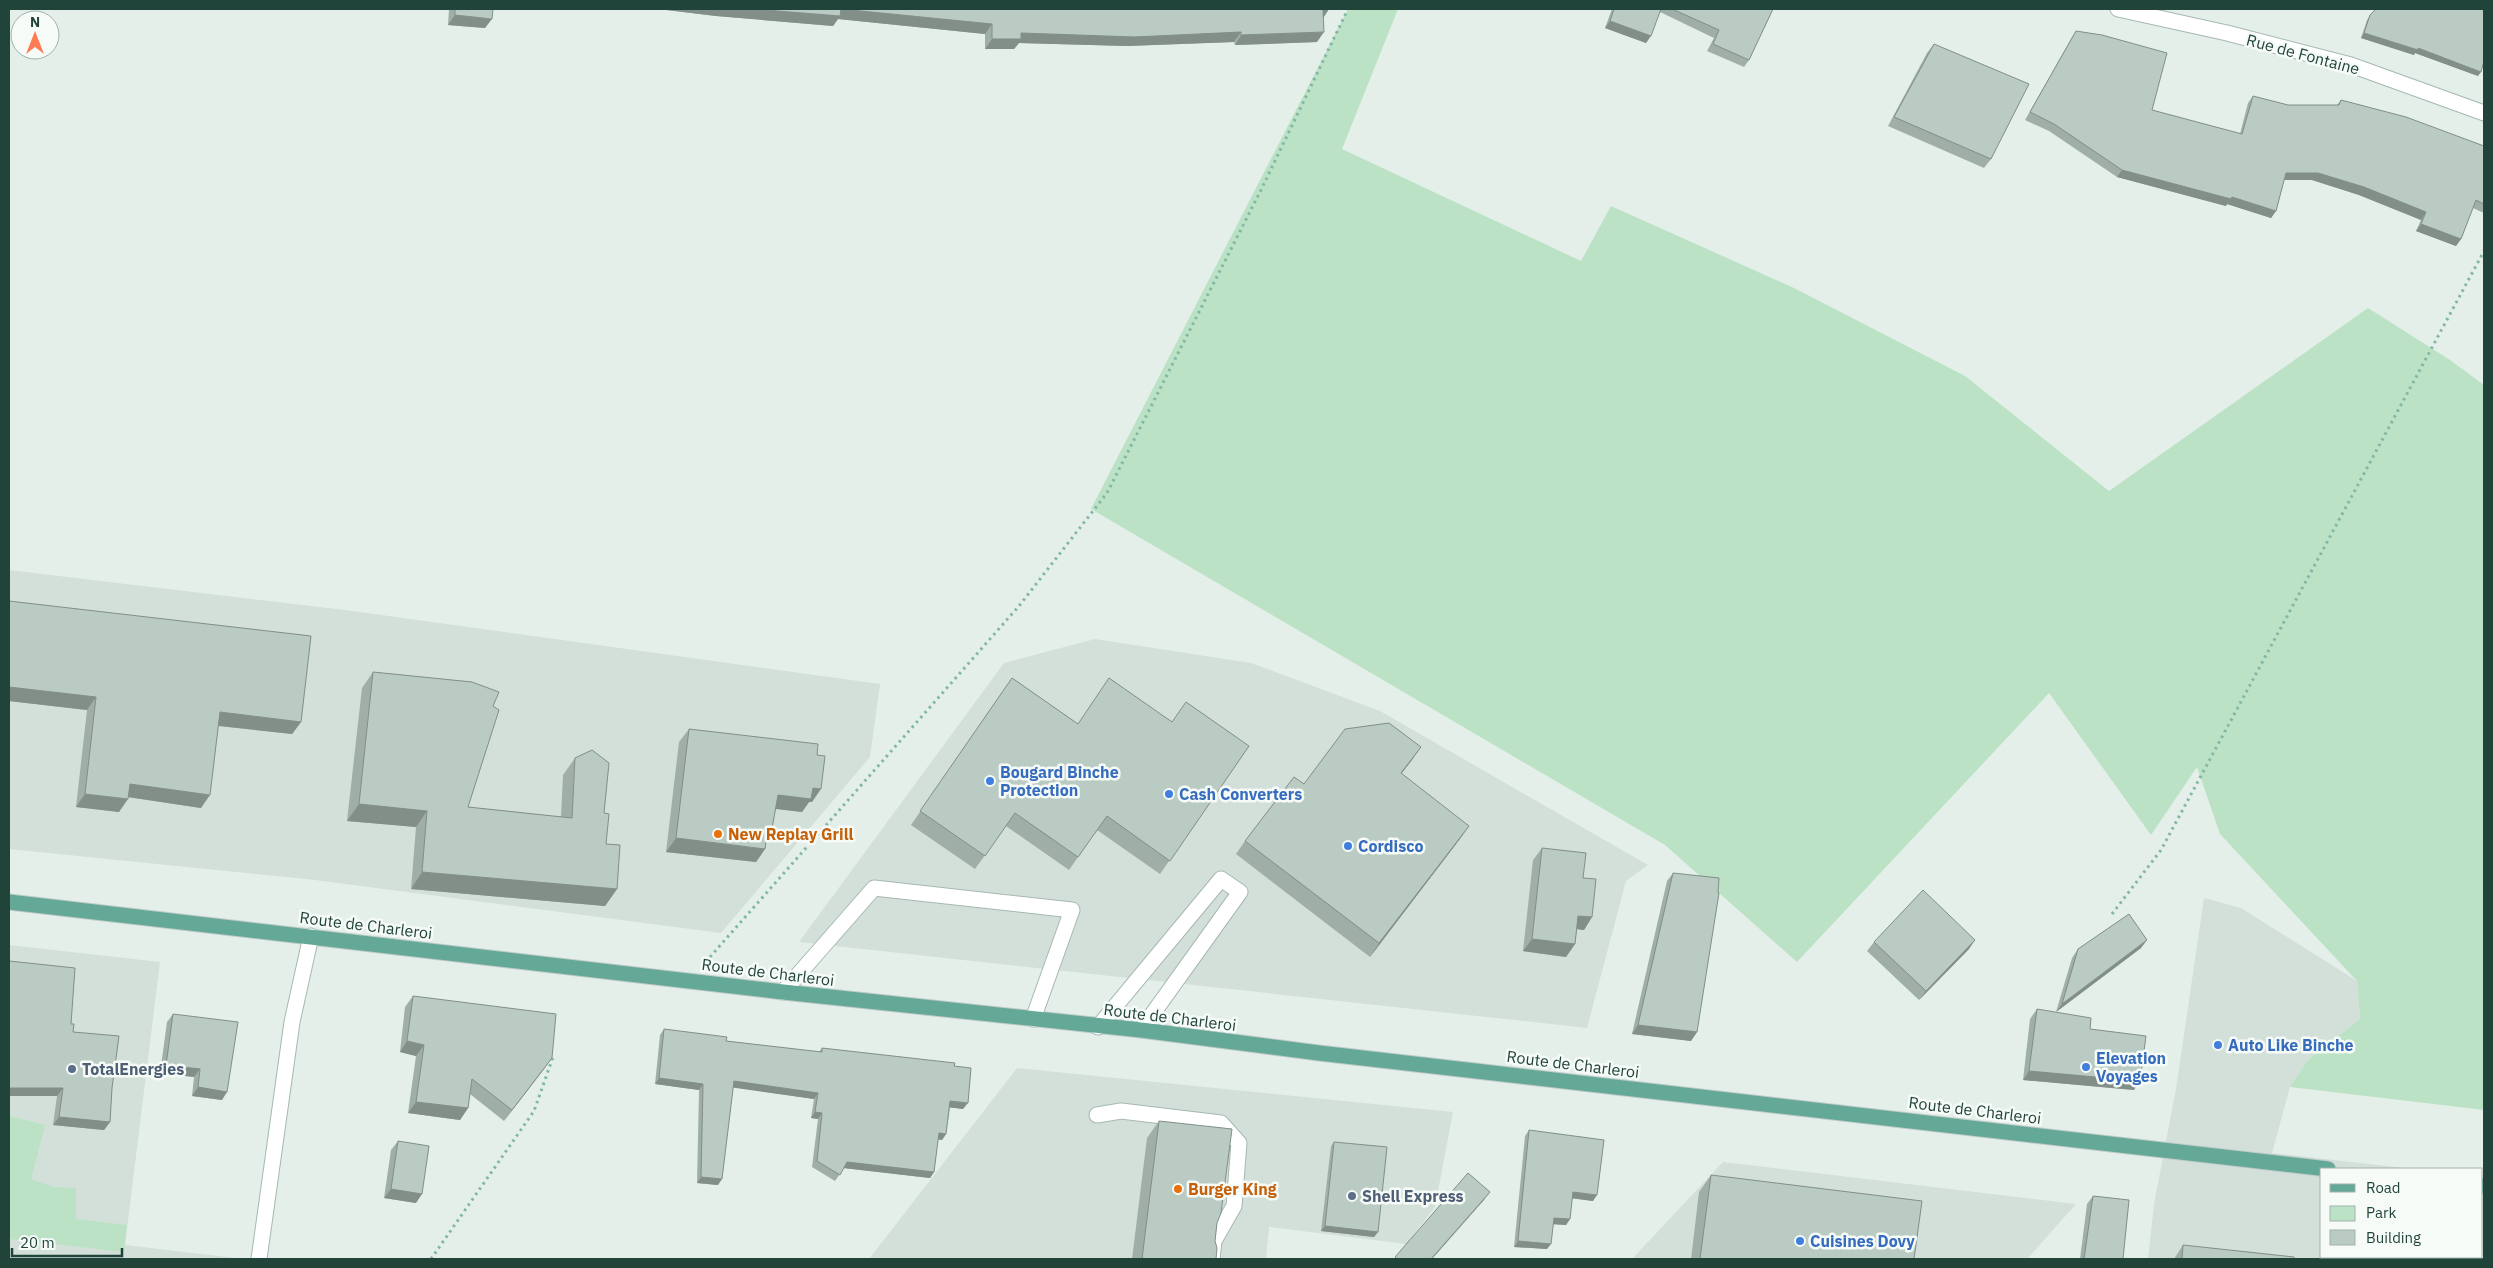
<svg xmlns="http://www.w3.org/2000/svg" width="2493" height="1268" font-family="'IBM Plex Sans',sans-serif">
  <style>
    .built { fill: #d2e0d9 }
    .green { fill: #bbe2c5 }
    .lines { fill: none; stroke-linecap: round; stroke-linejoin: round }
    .service-casing { stroke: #a6b8b2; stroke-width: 17 }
    .tertiary-casing { stroke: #a6b8b2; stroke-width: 17 }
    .primary-casing { stroke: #c1cbc8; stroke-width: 17 }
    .path { stroke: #82b6a5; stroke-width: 3; stroke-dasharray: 2.5 4; stroke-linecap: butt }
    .service { stroke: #fff; stroke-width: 15 }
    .tertiary { stroke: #fff; stroke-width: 15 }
    .primary { stroke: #64a997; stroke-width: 15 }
    .wall { fill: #9fafa8 }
    .shaded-wall { fill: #828e88 }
    .building { fill: #b9cbc3; stroke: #828e88 }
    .shop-dot { fill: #3f7fe0; stroke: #f6fbf8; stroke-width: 2 }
    .food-dot { fill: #e8710a; stroke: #f6fbf8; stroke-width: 2 }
    .service-dot { fill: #5c6f8a; stroke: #f6fbf8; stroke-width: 2 }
    .labels { text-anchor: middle; stroke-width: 5; stroke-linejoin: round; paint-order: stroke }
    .street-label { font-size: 16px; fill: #21443a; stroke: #f6fbf8 }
    .shop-label { font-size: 16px; font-weight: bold; fill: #366cbe; stroke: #f6fbf8; text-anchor: start }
    .food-label { font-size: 16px; font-weight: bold; fill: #c56008; stroke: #f6fbf8; text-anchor: start }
    .service-label { font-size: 16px; font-weight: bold; fill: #4e5e75; stroke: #f6fbf8; text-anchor: start }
  </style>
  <rect width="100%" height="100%" fill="#e4efea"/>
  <g class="built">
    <polygon points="9,570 345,610 880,684 870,757 721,933 315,880 9,849"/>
    <polygon points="1095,639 1251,663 1380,711 1648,865 1626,881 1587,1028 799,942 1004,663"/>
    <polygon points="2204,898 2241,908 2357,981 2360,1019 2307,1061 2290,1087 2272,1153 2413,1169 2322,1169 2322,1257 2482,1257 2482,1177 2484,1177 2484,1251 2481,1259 2148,1259 2154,1204 2176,1089"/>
    <polygon points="9,945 160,962 125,1245 244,1259 9,1259"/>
    <polygon points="1017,1068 1453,1112 1435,1207 1406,1244 1269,1227 1266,1259 869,1259"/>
    <polygon points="1723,1162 2076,1204 2027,1259 1632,1259"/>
  </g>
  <g class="green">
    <polygon points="1348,9 1398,9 1342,149 1581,261 1611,206 1794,288 1965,376 2109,491 2368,308 2450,360 2484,385 2484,1110 2290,1087 2307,1061 2360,1019 2357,981 2220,834 2197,767 2151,835 2049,693 1797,962 1665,845 1091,509"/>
    <polygon points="9,1116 45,1125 31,1179 53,1187 76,1188 76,1219 127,1225 124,1252 9,1239"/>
  </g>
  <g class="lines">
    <defs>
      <g id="service">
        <polyline points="783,992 874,888 1072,910 1033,1019"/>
        <polyline points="1098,1027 1221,879 1240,892 1141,1030"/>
        <polyline points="1097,1115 1121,1111 1221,1123 1239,1143 1234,1206 1214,1241 1212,1259"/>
        <polyline points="259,1259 292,1022 311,936"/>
      </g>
      <polyline id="tertiary" points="2118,9 2227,33 2351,65 2484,113"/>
      <g id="primary">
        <polyline points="9,902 783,992 1141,1030 1319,1053 2328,1169"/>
        <polyline points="2482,1186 2484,1186"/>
      </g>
    </defs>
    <use href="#service" class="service-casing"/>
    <use href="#tertiary" class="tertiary-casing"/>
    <use href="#primary" class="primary-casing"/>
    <g class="path">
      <polyline points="2112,914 2161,850 2484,251"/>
      <polyline points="710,957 1019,606 1107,493 1261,190 1348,9"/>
      <polyline points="431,1259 534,1111 553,1057"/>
    </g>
    <use href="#service" class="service"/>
    <use href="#tertiary" class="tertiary"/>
    <use href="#primary" class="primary"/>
  </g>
  <g class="wall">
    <polygon points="449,9 493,9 485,28 448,25"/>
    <polygon points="658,9 1329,9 1324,17 1317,42 1235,45 1234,42 1127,46 1019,43 1014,49 985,49 985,34 838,19 833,26 716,16"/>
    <polygon points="1612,9 1773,9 1749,60 1744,67 1707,51 1714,38 1660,12 1646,43 1605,28"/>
    <polygon points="2370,15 2478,76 2415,53 2414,55 2361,38 2367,20"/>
    <polygon points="2076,31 2152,110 2240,134 2248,103 2253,96 2288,105 2337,105 2341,100 2484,146 2484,213 2473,208 2461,239 2456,246 2416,231 2421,220 2359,195 2312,180 2284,180 2276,211 2271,218 2227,204 2226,206 2117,177 2049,131 2025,120 2071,39"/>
    <polygon points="1934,44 1991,159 1984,168 1888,126 1927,53"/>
    <polygon points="9,601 301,722 292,734 218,726 201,808 128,797 119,812 76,807 87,710 9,701"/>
    <polygon points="373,672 493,706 468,807 561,817 563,775 575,758 604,813 606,844 617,889 605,906 411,889 416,827 347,821 362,688"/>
    <polygon points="1012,678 1078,724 1172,722 1249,746 1160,874 1097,830 1069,870 1006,826 975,869 911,825"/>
    <polygon points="689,729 812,802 809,802 802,812 776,809 766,841 765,849 756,862 666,852 679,742"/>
    <polygon points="1421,747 1401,774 1469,826 1370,957 1236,854 1245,841 1304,784"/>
    <polygon points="1542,848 1592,917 1584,930 1577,929 1575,944 1566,957 1523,951 1533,860"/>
    <polygon points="1673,873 1697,1032 1691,1041 1632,1034 1667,881"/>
    <polygon points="1874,942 1969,949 1919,1000 1867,951"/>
    <polygon points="2141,948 2056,1012 2072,958 2078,949"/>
    <polygon points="9,961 71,1024 73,1032 112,1088 110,1122 104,1130 53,1125 57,1096 9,1096"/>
    <polygon points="413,996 544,1069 504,1121 470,1094 468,1108 460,1120 408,1113 416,1056 400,1052 405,1007"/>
    <polygon points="2037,1009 2090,1029 2134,1090 2023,1080 2030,1019"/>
    <polygon points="173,1014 222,1100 192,1096 194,1077 160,1073 167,1022"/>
    <polygon points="664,1029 726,1041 819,1052 822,1048 954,1066 963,1109 950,1107 946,1134 942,1140 938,1139 934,1172 930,1178 844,1168 835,1181 812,1167 818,1119 811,1118 814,1099 733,1087 718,1185 697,1183 699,1090 655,1084 660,1035"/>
    <polygon points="1159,1121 1217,1223 1215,1241 1216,1259 1132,1259 1147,1138"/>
    <polygon points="1529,1130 1593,1201 1572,1198 1570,1219 1566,1225 1553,1224 1547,1249 1514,1247 1525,1136"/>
    <polygon points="398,1141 416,1203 384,1198 391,1150"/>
    <polygon points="1334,1142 1378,1232 1374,1237 1321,1231 1331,1146"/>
    <polygon points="1711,1175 1914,1259 1691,1259 1699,1192"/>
    <polygon points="2093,1196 2123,1259 2080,1259 2087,1204"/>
    <polygon points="2183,1245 2294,1259 2174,1259"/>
  </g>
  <g class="shaded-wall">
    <polygon points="658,9 841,9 992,24 985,34 838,19 833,26 716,16"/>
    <polygon points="1329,9 1322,19 1323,10"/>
    <polygon points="455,15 492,19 485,28 448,25"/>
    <polygon points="1610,21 1651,36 1646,43 1605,28"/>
    <polygon points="1241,32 1234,42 1127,46 1019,43 1014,49 985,49 992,39 1021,33"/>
    <polygon points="1324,32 1317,42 1235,45 1241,35"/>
    <polygon points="2364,33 2418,48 2481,72 2478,76 2415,53 2414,55 2361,38"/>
    <polygon points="2122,170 2232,197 2276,211 2271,218 2227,204 2226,206 2117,177"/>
    <polygon points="2286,173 2318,173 2364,187 2426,212 2421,220 2359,195 2312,180 2281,180"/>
    <polygon points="2421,224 2461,239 2456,246 2416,231"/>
    <polygon points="9,687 96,697 87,710 9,701"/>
    <polygon points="220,712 301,722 292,734 211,725"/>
    <polygon points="1421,747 1412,760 1391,787 1401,773"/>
    <polygon points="130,784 210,795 201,808 121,796"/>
    <polygon points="813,788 821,789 812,802 809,802 802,812 769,808 778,795"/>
    <polygon points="85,794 128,799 119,812 76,807"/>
    <polygon points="359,804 427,811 416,827 347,821"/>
    <polygon points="1469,826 1460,839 1370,957 1379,943"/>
    <polygon points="767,833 771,834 762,847"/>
    <polygon points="676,838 765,849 756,862 666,852"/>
    <polygon points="422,872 617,889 605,906 411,889"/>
    <polygon points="1578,916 1592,917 1584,930 1569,928"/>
    <polygon points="1532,939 1575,944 1566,957 1523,951"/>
    <polygon points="1975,940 1969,949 1919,1000 1926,991"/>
    <polygon points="2147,940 2141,948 2056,1012 2062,1004"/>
    <polygon points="1638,1025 1697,1032 1691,1041 1632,1034"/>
    <polygon points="407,1041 424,1045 416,1056 400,1052"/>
    <polygon points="552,1058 544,1069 504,1121 512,1110"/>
    <polygon points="166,1065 200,1069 194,1077 160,1073"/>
    <polygon points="2029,1071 2140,1081 2134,1090 2023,1080"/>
    <polygon points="659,1078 703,1084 699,1090 655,1084"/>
    <polygon points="734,1081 818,1093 814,1099 729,1087"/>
    <polygon points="198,1087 227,1092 222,1100 192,1096"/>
    <polygon points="9,1088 63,1088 57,1096 9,1096"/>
    <polygon points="950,1101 968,1103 963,1109 946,1107"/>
    <polygon points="416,1102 468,1108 460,1120 408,1113"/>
    <polygon points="815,1112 822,1113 818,1119 811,1118"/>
    <polygon points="59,1117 110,1122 104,1130 53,1125"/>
    <polygon points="939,1133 946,1134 942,1140 934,1139"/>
    <polygon points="847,1162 934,1172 930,1178 843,1168"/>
    <polygon points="701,1177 722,1179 718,1185 697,1183"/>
    <polygon points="391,1189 422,1194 416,1203 384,1198"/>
    <polygon points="1490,1192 1484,1200 1432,1259 1431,1259"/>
    <polygon points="1573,1192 1597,1195 1593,1201 1569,1198"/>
    <polygon points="1554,1218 1570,1219 1566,1225 1550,1224"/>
    <polygon points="1325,1226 1378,1232 1374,1237 1321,1231"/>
    <polygon points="1518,1241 1551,1244 1547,1249 1514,1247"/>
  </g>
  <g class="building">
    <polygon points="455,9 493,9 492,19 455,15"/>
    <polygon points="753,9 1329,9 1323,10 1324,32 1241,35 1241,32 1134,37 1021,33 1021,39 992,39 992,24 841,9 840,16"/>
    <polygon points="1614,9 1661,9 1651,36 1610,21"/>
    <polygon points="1672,9 1773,9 1749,60 1713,44 1719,30"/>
    <polygon points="2376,9 2484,9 2484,61 2481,72 2418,48 2418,50 2364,33 2370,15"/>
    <polygon points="2076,31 2102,35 2167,53 2152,110 2242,134 2253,96 2288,105 2339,105 2341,100 2406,117 2484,146 2484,204 2476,200 2461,239 2421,224 2426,212 2364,187 2318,173 2286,173 2276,211 2232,197 2231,199 2122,170 2054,124 2030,112"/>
    <polygon points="1934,44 2029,84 1991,159 1894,117"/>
    <polygon points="9,601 311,636 301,722 220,712 210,795 130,784 128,799 85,794 96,697 9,687"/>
    <polygon points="373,672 472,682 499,692 493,706 499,710 468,807 572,818 575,758 592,750 609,763 604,813 609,814 606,844 620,845 617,889 422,872 427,811 359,804"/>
    <polygon points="1012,678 1078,724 1109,678 1172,722 1186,702 1249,746 1170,861 1107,816 1078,857 1015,813 985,856 920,811"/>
    <polygon points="1389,723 1421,747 1401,773 1469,826 1379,943 1245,841 1294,777 1304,784 1345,729"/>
    <polygon points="689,729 818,744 817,755 825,756 821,789 813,788 811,799 778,795 771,834 767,833 765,849 676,838"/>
    <polygon points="1542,848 1586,853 1583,878 1596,879 1592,917 1578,916 1575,944 1532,939"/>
    <polygon points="1673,873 1719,878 1718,893 1719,893 1697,1032 1638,1025"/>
    <polygon points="1923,890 1975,940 1926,991 1874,942"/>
    <polygon points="2129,914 2147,940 2062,1004 2078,949"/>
    <polygon points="9,961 75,968 71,1024 74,1024 73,1032 119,1036 112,1088 110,1122 59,1117 63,1088 9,1088"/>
    <polygon points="413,996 556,1014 552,1058 512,1110 472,1079 468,1108 416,1102 424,1045 407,1041"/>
    <polygon points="2037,1009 2091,1018 2090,1029 2146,1036 2140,1081 2029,1071"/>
    <polygon points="173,1014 238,1022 227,1092 198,1087 200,1069 166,1065"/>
    <polygon points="664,1029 727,1037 726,1041 822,1052 822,1048 955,1063 954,1066 971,1068 968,1103 950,1101 946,1134 939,1133 934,1172 847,1162 840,1175 817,1161 822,1113 815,1112 818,1093 734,1081 722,1179 701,1177 703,1084 659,1078"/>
    <polygon points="1159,1121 1232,1129 1221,1213 1217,1223 1215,1241 1217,1248 1216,1259 1142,1259"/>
    <polygon points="1529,1130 1604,1140 1597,1195 1573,1192 1570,1219 1554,1218 1551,1244 1518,1241"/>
    <polygon points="398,1141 429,1146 422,1194 391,1189"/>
    <polygon points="1334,1142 1387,1147 1378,1232 1325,1226"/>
    <polygon points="1468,1173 1490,1192 1431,1259 1398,1259 1395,1257"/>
    <polygon points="1711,1175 1922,1201 1914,1259 1700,1259"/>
    <polygon points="2093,1196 2129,1200 2123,1259 2084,1259"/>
    <polygon points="2183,1245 2294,1257 2294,1259 2182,1259"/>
  </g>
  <g class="shop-dot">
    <circle cx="990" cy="781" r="5"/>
    <circle cx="1169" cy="794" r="5"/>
    <circle cx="1348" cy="846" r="5"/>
    <circle cx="2218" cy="1045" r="5"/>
    <circle cx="2086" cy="1067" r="5"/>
    <circle cx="1800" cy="1241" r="5"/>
  </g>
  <g class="food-dot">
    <circle cx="718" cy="834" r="5"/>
    <circle cx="1178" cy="1189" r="5"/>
  </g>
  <g class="service-dot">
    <circle cx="72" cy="1069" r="5"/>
    <circle cx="1352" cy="1196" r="5"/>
  </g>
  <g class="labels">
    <g class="street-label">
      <text transform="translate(2303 54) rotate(15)" y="6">Rue de Fontaine</text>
      <text transform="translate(366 925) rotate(7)" y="6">Route de Charleroi</text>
      <text transform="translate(768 972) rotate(7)" y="6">Route de Charleroi</text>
      <text transform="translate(1170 1017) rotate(7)" y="6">Route de Charleroi</text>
      <text transform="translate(1573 1064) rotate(7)" y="6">Route de Charleroi</text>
      <text transform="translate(1975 1110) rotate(7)" y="6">Route de Charleroi</text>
    </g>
    <g class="shop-label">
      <text x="1000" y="778">Bougard Binche<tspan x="1000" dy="18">Protection</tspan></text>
      <text x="1179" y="800">Cash Converters</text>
      <text x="1358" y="852">Cordisco</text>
      <text x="2228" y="1051">Auto Like Binche</text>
      <text x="2096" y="1064">Elevation<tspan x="2096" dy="18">Voyages</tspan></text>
      <text x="1810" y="1247">Cuisines Dovy</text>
    </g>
    <g class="food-label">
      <text x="728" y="840">New Replay Grill</text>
      <text x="1188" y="1195">Burger King</text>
    </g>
    <g class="service-label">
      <text x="82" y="1075">TotalEnergies</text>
      <text x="1362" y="1202">Shell Express</text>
    </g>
  </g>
  <rect width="2493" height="1268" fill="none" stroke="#21443a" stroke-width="20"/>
  <rect x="2320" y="1168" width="162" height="90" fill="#f6fbf8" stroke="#a1b2ac"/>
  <rect x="2330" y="1184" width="25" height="8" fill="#64a997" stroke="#a1b2ac"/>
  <text x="2366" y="1193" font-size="15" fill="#21443a">Road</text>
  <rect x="2330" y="1206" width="25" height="15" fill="#bbe2c5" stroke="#a1b2ac"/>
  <text x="2366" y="1218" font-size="15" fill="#21443a">Park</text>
  <rect x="2330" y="1230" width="25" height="15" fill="#b9cbc3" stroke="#a1b2ac"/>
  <text x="2366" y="1243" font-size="15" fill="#21443a">Building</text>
  <g transform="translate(35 35)"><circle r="24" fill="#f6fbf8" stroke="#a1b2ac"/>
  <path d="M0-4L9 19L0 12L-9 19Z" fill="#ff7b53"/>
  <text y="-8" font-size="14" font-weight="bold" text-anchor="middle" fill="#21443a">N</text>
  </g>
  <path d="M12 1248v8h110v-8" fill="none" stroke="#21443a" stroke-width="2.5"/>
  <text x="20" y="1248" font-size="15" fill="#21443a" stroke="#f6fbf8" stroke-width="4" paint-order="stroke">20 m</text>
</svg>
